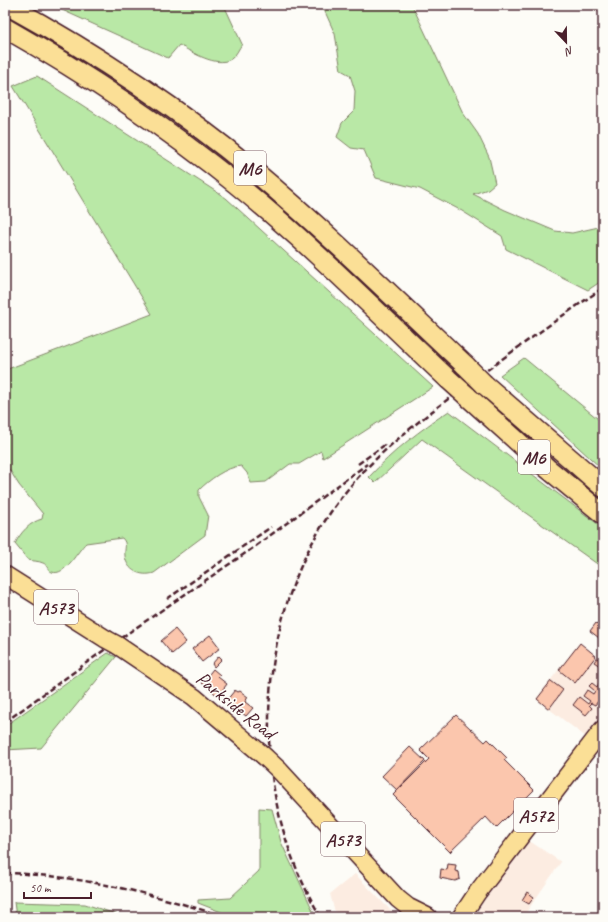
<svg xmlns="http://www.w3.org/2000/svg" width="608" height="922" font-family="Caveat,sans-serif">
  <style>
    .built { fill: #fcece1 }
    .green { fill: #b9e8a6; stroke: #828468 }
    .building { fill: #fbc6ad; stroke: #4a1f2b }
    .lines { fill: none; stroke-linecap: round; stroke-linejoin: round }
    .primary-casing { stroke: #4a1f2b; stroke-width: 20 }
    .motorway-casing { stroke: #4a1f2b; stroke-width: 22 }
    .primary { stroke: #fbdf96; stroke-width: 17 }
    .motorway { stroke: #fbdf96; stroke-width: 19 }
    .rail { stroke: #4a1f2b; stroke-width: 2.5; stroke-dasharray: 6 3; stroke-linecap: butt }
    .primary-bridge-casing { stroke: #4a1f2b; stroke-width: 20; stroke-linecap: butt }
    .motorway-bridge-casing { stroke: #4a1f2b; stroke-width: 22; stroke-linecap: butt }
    .primary-bridge { stroke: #fbdf96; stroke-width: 17 }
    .motorway-bridge { stroke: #fbdf96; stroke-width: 19 }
    .labels { text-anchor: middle; stroke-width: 3.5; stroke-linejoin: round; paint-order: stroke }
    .shield { fill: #fdfcf7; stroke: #806168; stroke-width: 1 }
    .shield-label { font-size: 19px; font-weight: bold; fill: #4a1f2b }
    .street-label { font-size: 20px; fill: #4a1f2b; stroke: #fdfcf7 }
  </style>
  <rect width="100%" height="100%" fill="#fdfcf7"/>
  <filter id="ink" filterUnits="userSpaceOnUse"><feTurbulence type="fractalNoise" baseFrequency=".025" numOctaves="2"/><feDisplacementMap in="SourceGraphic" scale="8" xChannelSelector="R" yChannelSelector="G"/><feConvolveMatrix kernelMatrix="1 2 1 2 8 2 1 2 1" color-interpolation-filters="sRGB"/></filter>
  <g filter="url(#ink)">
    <g class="built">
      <polygon points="579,643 603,661 603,714 586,737 536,699"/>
      <polygon points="528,840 561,862 523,917 475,917 480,906"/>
      <polygon points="355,874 397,917 339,917 334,909 330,894"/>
    </g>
    <g class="green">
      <path d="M 51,5 L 224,5 L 242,44 C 239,48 236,56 231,59 C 216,68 192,52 179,45 L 168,58 Z"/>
      <polygon points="322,5 412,5 463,113 478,134 489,157 495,183 488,189 473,194 505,210 555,231 572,233 603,226 603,280 588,290 506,249 502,236 462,211 420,189 376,178 364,150 351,148 337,137 342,123 354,111 355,91 350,75 341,70 335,34"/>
      <path d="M 37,76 L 226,198 L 433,387 L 323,458 L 321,451 L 299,464 L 290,464 L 266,482 L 251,483 L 247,473 L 241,466 C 226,467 209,480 199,490 L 199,497 L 208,515 L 205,535 L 154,573 C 141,577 127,571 125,556 C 124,548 128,544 122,538 L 86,543 C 78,550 65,577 52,572 C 47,570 47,564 43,563 C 39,561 32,561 28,560 L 15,544 C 20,533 30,522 42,519 L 43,514 L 19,485 L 9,469 L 5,470 L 5,370 L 152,314 L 13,86 Z"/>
      <polygon points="524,358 603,423 603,470 500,375"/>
      <path d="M 449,411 L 603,528 L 603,579 L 600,574 L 600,566 L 422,439 L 375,483 L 369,477 C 393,451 420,430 449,411 Z"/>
      <polygon points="108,653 116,657 41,748 5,750 5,726"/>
      <polygon points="259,808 272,809 281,842 316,917 234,917 198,903 198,900 230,898 259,871"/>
      <polygon points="14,902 85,904 125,917 16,917"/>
    </g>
    <g class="building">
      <polygon points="596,623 603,629 603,641 590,631"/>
      <polygon points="175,629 186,642 172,654 161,641"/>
      <polygon points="210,635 220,648 202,662 192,649"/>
      <polygon points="580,643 596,656 575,683 559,670"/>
      <polygon points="219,656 222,659 214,667 212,664"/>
      <polygon points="597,658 603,662 603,668 594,662"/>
      <polygon points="213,669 220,675 218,677 227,684 218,696 202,683"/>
      <polygon points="603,676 603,695 595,705 591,703 589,705 592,708 586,715 573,705 579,697 588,704 590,701 583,696 587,690 593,694 595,691 589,686 592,683 597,687"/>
      <polygon points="551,681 563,690 549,709 537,699"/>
      <polygon points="235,690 238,692 240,691 248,697 245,702 253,708 246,716 226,701"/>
      <polygon points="456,715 485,742 488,739 507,758 504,760 534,790 496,828 486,817 450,852 393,795 429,759 420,750"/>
      <polygon points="410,747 425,761 397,790 382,776"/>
      <polygon points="448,864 456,865 455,871 459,872 460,879 455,881 440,878 441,869 447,870"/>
      <polygon points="527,892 534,897 529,904 522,900"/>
    </g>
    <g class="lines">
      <defs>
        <g id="primary">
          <polyline points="5,575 106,639"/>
          <polyline points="117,645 194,697 264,756"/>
          <polyline points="279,770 398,899 408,907 428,917"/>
          <polyline points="461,917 477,893 603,729"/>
        </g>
        <g id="motorway">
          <path d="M 7,5 C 94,53 177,107 253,170 C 327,232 396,300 466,366"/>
          <path d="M 5,28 C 86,74 163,125 236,184 C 310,244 378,313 448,379"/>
          <polyline points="484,384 603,487"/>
          <polyline points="467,396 547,468 603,514"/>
        </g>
      </defs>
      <use href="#primary" class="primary-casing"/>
      <use href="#motorway" class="motorway-casing"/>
      <use href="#primary" class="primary"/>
      <use href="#motorway" class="motorway"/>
      <g class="rail">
        <polyline points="358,464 386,444"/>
        <polyline points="167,599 271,527"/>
        <polyline points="5,722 118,640 253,548 367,464"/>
        <path d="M 5,873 C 81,875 153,894 225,917"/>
        <path d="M 321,917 C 285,858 267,787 269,718 C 270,633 297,548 353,483 C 388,443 432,411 475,379 C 517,348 560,317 603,288"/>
      </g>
      <defs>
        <g id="primary-bridge">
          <polyline points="106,639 117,645"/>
          <polyline points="264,756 279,770"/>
        </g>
        <g id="motorway-bridge">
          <polyline points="466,366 484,384"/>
          <polyline points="448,379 467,396"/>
        </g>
      </defs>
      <use href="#primary-bridge" class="primary-bridge-casing"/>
      <use href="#motorway-bridge" class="motorway-bridge-casing"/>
      <use href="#primary-bridge" class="primary-bridge"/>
      <use href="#motorway-bridge" class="motorway-bridge"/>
    </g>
  </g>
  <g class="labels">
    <g class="shield">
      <rect x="234" y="151" width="32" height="34" rx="3"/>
      <rect x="518" y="440" width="32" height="34" rx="3"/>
      <rect x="34" y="590" width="44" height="34" rx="3"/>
      <rect x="514" y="798" width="44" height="34" rx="3"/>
      <rect x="321" y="822" width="44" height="34" rx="3"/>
    </g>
    <g class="shield-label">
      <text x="250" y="175">M6</text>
      <text x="534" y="464">M6</text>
      <text x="56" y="614">A573</text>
      <text x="536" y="822">A572</text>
      <text x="343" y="846">A573</text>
    </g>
    <g class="street-label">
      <text transform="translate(236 705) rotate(39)" y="7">Parkside Road</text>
    </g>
  </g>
  <rect width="608" height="922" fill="none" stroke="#fdfcf7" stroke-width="20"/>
  <rect x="10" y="10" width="588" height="902" fill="none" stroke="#4a1f2b" stroke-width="1.5" filter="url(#ink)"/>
  <g transform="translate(566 42) rotate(158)" stroke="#fdfcf7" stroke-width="3" paint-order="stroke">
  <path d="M0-3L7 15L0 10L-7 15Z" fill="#4a1f2b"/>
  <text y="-6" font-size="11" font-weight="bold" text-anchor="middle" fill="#4a1f2b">N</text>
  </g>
  <path d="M24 892v6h67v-6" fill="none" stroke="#4a1f2b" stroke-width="2"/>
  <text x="30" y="892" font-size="12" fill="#4a1f2b" stroke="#fdfcf7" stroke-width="3" paint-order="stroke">50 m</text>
</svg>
